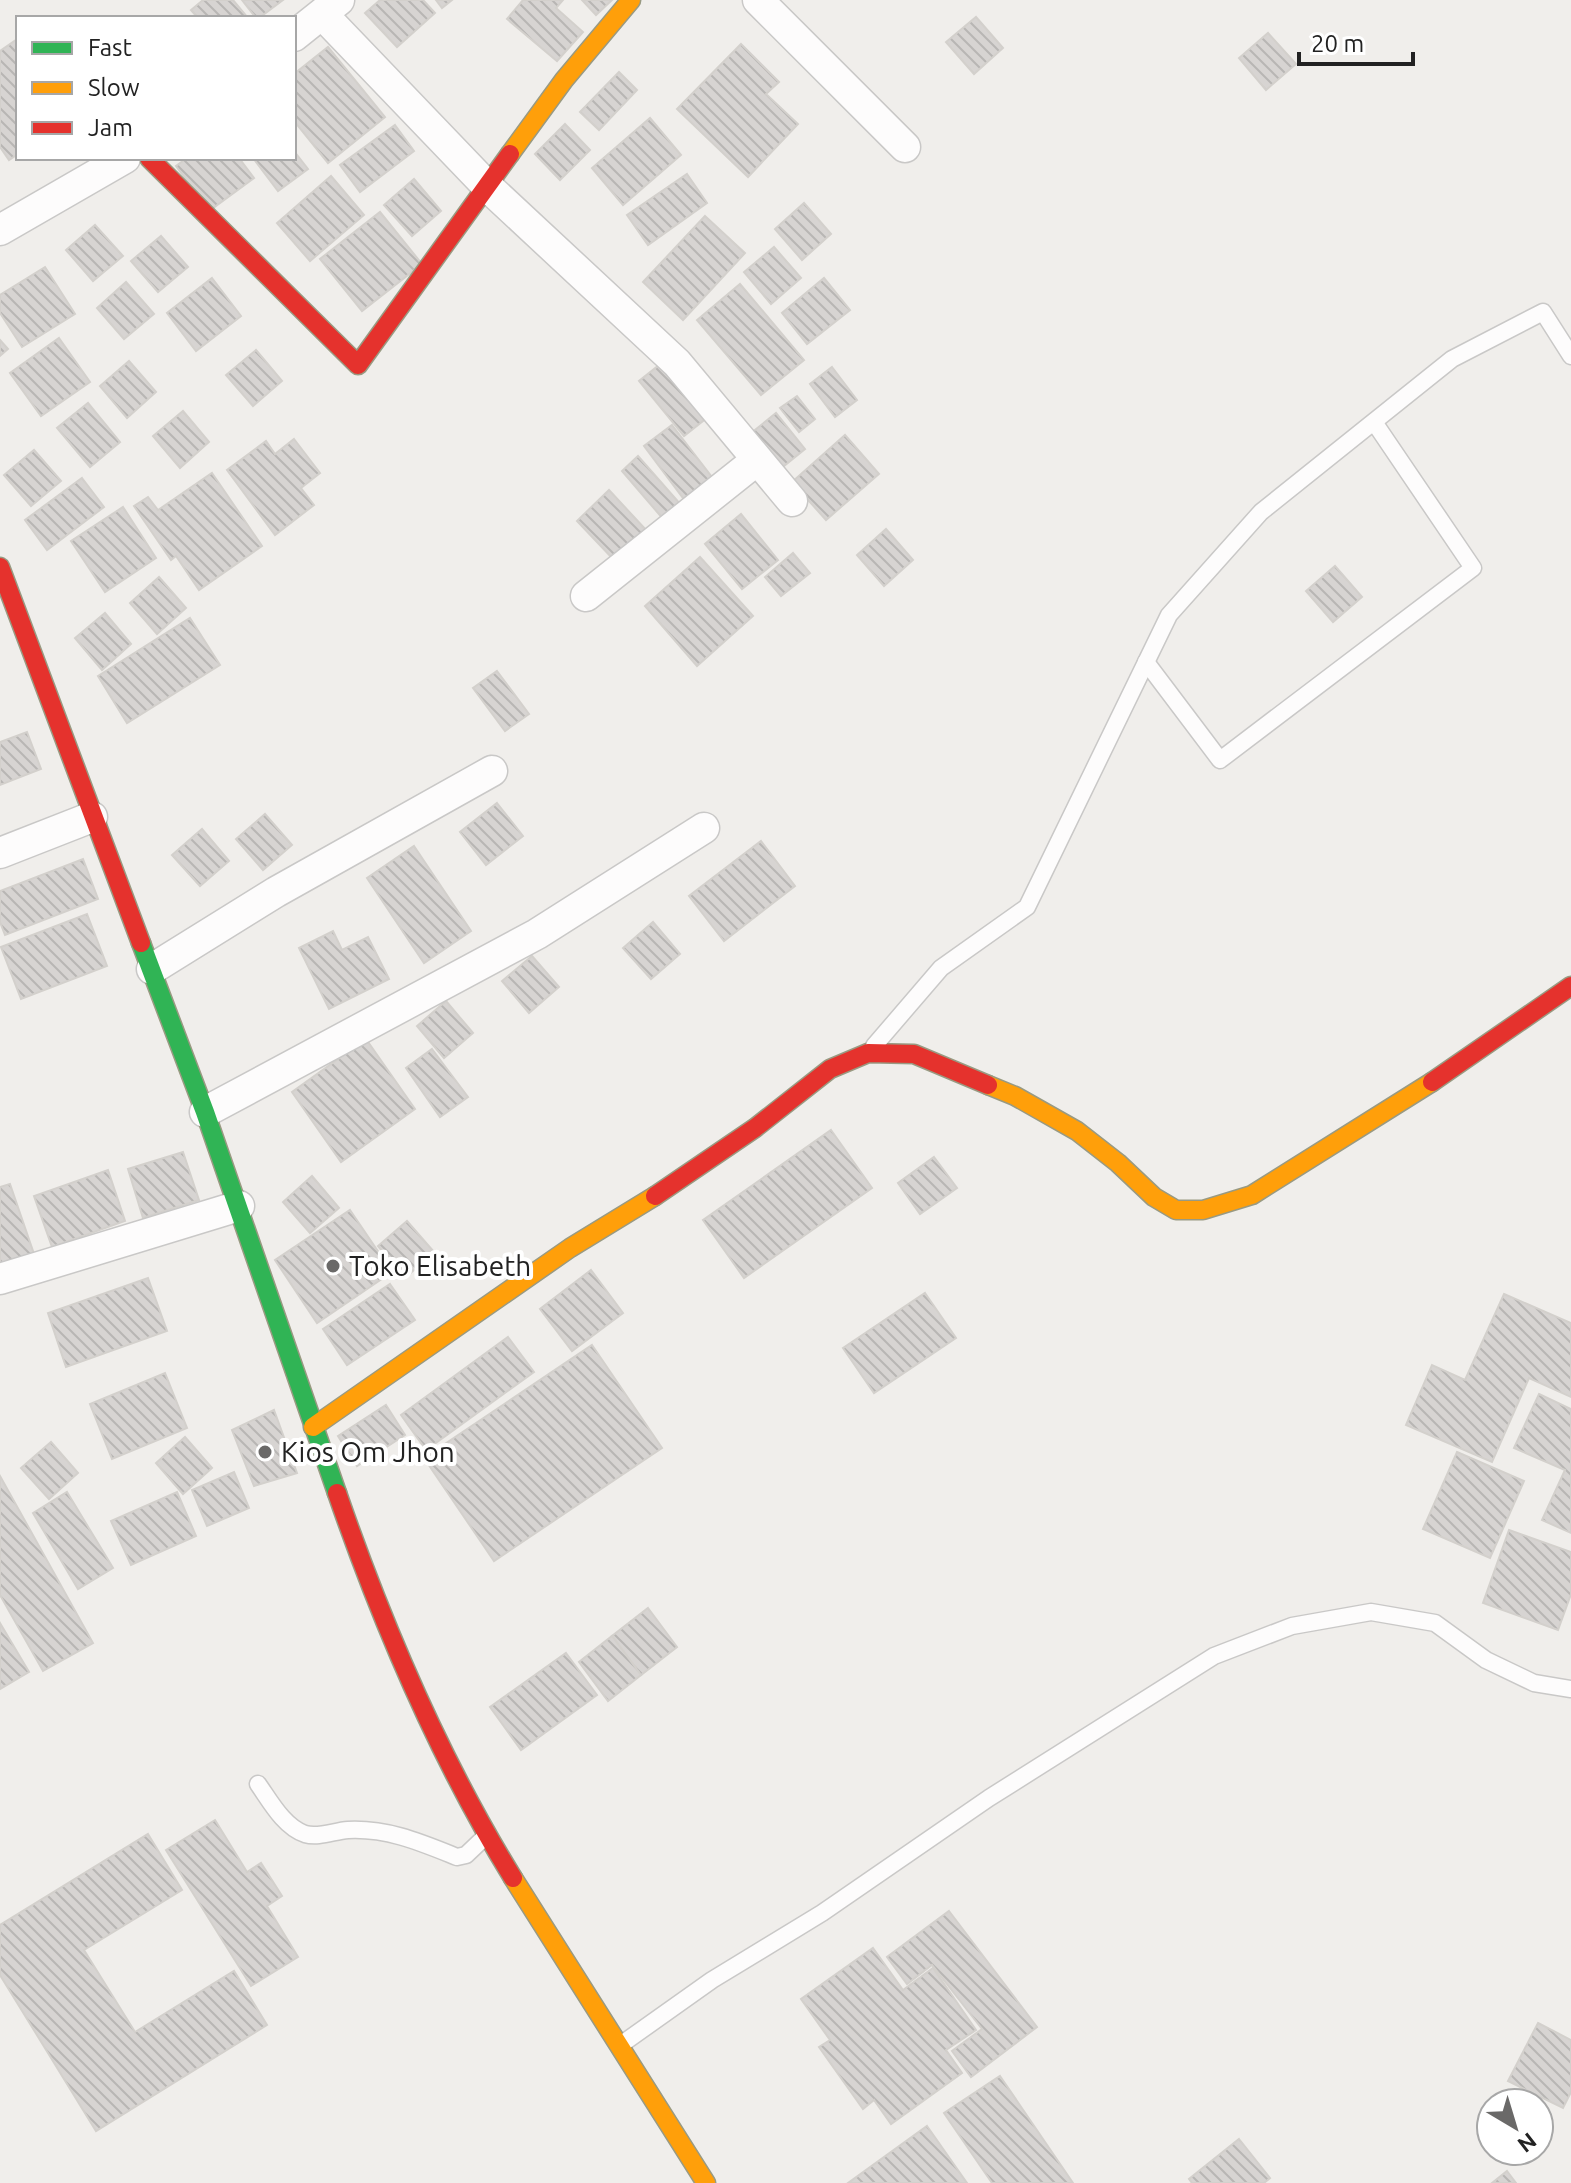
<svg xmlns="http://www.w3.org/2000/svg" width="1571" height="2183" font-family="Ubuntu,sans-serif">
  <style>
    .building { fill: url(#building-back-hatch); stroke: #d3d0cc; stroke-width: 2 }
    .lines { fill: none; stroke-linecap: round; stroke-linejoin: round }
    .lane-casing { stroke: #c9c8c7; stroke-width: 19 }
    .street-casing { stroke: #c9c8c7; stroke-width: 33 }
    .fast-casing { stroke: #999a82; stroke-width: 21 }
    .slow-casing { stroke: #999a82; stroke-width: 21 }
    .jam-casing { stroke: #999a82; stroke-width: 21 }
    .lane { stroke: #fdfcfc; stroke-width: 16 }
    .street { stroke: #fdfcfc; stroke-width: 30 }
    .fast { stroke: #30b455; stroke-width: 18 }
    .slow { stroke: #ff9f0a; stroke-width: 18 }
    .jam { stroke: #e5322d; stroke-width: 18 }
    .poi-dot { fill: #6a6968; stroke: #fff; stroke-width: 3 }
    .labels { text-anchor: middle; stroke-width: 8; stroke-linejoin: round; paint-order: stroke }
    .poi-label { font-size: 28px; fill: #222; stroke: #fff; text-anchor: start }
  </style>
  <defs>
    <pattern id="building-back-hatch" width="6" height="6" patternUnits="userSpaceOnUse" patternTransform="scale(2)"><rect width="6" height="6" fill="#d7d4d2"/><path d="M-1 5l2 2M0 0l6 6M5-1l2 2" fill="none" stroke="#b8b6b4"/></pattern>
  </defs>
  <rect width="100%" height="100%" fill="#f0eeeb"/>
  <g class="building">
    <polygon points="203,0 233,0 248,18 198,18 191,10"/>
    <polygon points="242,0 283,0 259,18 256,18"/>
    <polygon points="380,0 423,0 435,13 397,47 365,13"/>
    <polygon points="436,0 452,0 442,8"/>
    <polygon points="523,0 563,0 556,8 583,32 557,61 507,19"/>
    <polygon points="582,0 612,0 596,15"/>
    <polygon points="976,17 1003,48 974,74 946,42"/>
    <polygon points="1268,33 1296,64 1266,90 1239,58"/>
    <polygon points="16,40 18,154 9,160 0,147 0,51"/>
    <polygon points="741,44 779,82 766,94 798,124 748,177 677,109"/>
    <polygon points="328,47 385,117 328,163 294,121 294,74"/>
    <polygon points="619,72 637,90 599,130 580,112"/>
    <polygon points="650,118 681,155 623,205 592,168"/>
    <polygon points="565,124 590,150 560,180 535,154"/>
    <polygon points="395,125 414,151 360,192 340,165"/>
    <polygon points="294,151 308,169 278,191 253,158 294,158"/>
    <polygon points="187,158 239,158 254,178 209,211 176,166"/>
    <polygon points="687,174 707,203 648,245 627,215"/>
    <polygon points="331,176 364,215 310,261 277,223"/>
    <polygon points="414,179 441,211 412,236 384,205"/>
    <polygon points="804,203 831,234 802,260 775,229"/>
    <polygon points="380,212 422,264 362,311 320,259"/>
    <polygon points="705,216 745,253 683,320 643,282"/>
    <polygon points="95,225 123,256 93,281 66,250"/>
    <polygon points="161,236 188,267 158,292 131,261"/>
    <polygon points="774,247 801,278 771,304 744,272"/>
    <polygon points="45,267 75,314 22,347 0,313 0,295"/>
    <polygon points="212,278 241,316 196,351 167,313"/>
    <polygon points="824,278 850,310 807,344 782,313"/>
    <polygon points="126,282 154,314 124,339 97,308"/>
    <polygon points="740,284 804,360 761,395 697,320"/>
    <polygon points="59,338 90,382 41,416 10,373"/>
    <polygon points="0,340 8,349 0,356"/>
    <polygon points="256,350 282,381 253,406 226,375"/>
    <polygon points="668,358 713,413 684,436 639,381"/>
    <polygon points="129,361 156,392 127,418 100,386"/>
    <polygon points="832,367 857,400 835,417 810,384"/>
    <polygon points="797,396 815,419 799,432 780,408"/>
    <polygon points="88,403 120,442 90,467 57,428"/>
    <polygon points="183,411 209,442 180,468 153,436"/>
    <polygon points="776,413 805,449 779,470 750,434"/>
    <polygon points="672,425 715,481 686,502 644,446"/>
    <polygon points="845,435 879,474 826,520 792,482"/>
    <polygon points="294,439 320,473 301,488 314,505 275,535 227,470 266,441 275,454"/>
    <polygon points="34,450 61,481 31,506 4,475"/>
    <polygon points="638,456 681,505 664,520 622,471"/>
    <polygon points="212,473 262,546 199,590 176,556 171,560 134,506 148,497 158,510"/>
    <polygon points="82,478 104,507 47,550 25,520"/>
    <polygon points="609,490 647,531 615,561 577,521"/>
    <polygon points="123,507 156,558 105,592 71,541"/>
    <polygon points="741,514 778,560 742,589 705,544"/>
    <polygon points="886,529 913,560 884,586 857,555"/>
    <polygon points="793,553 810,573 781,596 765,577"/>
    <polygon points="700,557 753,616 697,666 645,606"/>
    <polygon points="1335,566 1362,597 1333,622 1306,591"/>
    <polygon points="159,577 186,608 157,634 130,603"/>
    <polygon points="105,613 131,644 102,670 75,638"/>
    <polygon points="190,618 220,665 127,723 98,676"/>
    <polygon points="497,671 529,714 505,731 473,688"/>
    <polygon points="27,732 41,769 0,785 0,742"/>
    <polygon points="497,803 523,836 486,865 460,832"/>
    <polygon points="265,814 292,845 263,870 236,839"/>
    <polygon points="202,829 229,861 200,886 172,855"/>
    <polygon points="761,841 795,886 724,941 689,896"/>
    <polygon points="414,846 471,931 424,963 367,878"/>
    <polygon points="83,859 98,899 5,935 0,922 0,891"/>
    <polygon points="87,914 107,966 21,999 1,947"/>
    <polygon points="653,922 680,954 651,979 623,948"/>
    <polygon points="333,931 342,950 368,937 389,979 329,1009 299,948"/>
    <polygon points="532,956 559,987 529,1013 502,981"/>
    <polygon points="446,1001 473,1033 444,1058 417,1026"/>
    <polygon points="366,1039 415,1109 341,1162 292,1092"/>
    <polygon points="432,1049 468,1097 440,1117 406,1068"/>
    <polygon points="831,1130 872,1188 744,1278 703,1220"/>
    <polygon points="183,1152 199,1200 143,1218 128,1169"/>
    <polygon points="934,1157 957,1188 920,1214 898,1183"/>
    <polygon points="108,1170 125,1221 52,1247 34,1196"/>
    <polygon points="312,1176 339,1208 310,1233 283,1202"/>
    <polygon points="10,1184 34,1254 0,1266 0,1187"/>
    <polygon points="350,1210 392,1272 317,1323 275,1260"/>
    <polygon points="407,1221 434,1252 405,1278 378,1246"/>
    <polygon points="591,1270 623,1313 572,1351 540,1309"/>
    <polygon points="148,1278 167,1331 66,1367 48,1313"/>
    <polygon points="390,1284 415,1320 347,1365 323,1329"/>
    <polygon points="925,1293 956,1338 874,1393 843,1348"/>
    <polygon points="1504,1294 1571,1323 1571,1397 1529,1378 1492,1462 1406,1425 1432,1365 1465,1380"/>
    <polygon points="508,1337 534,1372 426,1450 401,1415"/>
    <polygon points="592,1345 662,1448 494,1561 424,1458"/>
    <polygon points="165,1373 187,1428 112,1459 90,1404"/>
    <polygon points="1539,1394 1571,1409 1571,1533 1542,1520 1565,1470 1514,1448"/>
    <polygon points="386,1405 405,1435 357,1466 338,1436"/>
    <polygon points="274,1410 297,1473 254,1486 232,1430"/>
    <polygon points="185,1437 212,1468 183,1494 156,1463"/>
    <polygon points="51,1442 78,1473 49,1499 21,1468"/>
    <polygon points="1457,1452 1524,1481 1490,1558 1423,1529"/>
    <polygon points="234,1472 249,1508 207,1526 192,1490"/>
    <polygon points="0,1476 93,1643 43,1671 0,1595"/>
    <polygon points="67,1492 113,1568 78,1589 33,1513"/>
    <polygon points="177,1492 196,1536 131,1565 111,1521"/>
    <polygon points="1509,1530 1571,1552 1571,1594 1558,1630 1483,1603"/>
    <polygon points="648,1608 677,1647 641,1675 612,1636"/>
    <polygon points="0,1623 29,1672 0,1689"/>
    <polygon points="612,1636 641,1675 608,1701 579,1662"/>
    <polygon points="566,1653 597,1695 521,1750 490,1707"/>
    <polygon points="215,1820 247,1872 261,1863 282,1896 267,1906 298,1957 251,1986 166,1850"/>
    <polygon points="148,1834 182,1890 84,1950 135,2032 234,1971 267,2025 96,2131 0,1975 0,1925"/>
    <polygon points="949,1911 1037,2027 971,2077 952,2051 982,2029 932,1965 907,1984 887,1957"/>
    <polygon points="873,1948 903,1990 933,1968 976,2030 946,2050 962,2073 891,2124 874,2100 863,2109 819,2047 830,2040 801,1999"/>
    <polygon points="1538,2023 1571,2040 1571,2092 1563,2108 1508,2081"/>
    <polygon points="1000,2076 1073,2183 992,2183 944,2113"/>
    <polygon points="927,2126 967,2183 848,2183"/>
    <polygon points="1239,2139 1270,2178 1264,2183 1192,2183 1189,2179"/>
    <polygon points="1507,2171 1516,2183 1492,2183"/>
  </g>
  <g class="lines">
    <defs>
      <g id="lane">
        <polyline points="1146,662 1220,760 1473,568 1374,422"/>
        <polyline points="874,1046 941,968 1027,907 1169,615 1261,512 1452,359 1543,312 1571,356"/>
        <path d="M 258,1784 C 270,1801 284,1827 305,1834 C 319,1838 334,1831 348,1830 C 388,1828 422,1843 457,1857 L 466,1855 L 486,1836"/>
        <polyline points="619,2046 712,1980 822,1913 989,1798 1214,1656 1292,1626 1371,1612 1435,1623 1486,1660 1534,1683 1571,1689"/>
      </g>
      <g id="street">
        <polyline points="758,0 905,147"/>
        <polyline points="323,15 488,187 677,363 792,501"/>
        <polyline points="294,36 339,0"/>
        <polyline points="0,230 125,158"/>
        <polyline points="586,596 757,460"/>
        <polyline points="0,853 92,817"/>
        <polyline points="152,969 276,892 492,771"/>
        <polyline points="205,1112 537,934 704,828"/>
        <polyline points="0,1279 239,1206"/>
      </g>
      <polyline id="fast" points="141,943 205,1112 337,1493"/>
      <g id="slow">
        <polyline points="510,154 564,80 631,0"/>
        <polyline points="988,1085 1015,1096 1077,1131 1118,1163 1154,1197 1176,1210 1203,1210 1252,1195 1432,1082"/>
        <polyline points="313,1427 570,1248 655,1196"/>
        <polyline points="513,1878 706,2183"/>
      </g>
      <g id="jam">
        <polyline points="149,158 358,365 510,154"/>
        <polyline points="0,567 141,943"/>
        <polyline points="1432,1082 1571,986"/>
        <polyline points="655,1196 755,1128 830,1069 868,1053 914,1054 988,1085"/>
        <path d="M 337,1493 C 383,1626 439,1758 513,1878"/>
      </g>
    </defs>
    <use href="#lane" class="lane-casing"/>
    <use href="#street" class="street-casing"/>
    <use href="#fast" class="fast-casing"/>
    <use href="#slow" class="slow-casing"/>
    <use href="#jam" class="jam-casing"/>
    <use href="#lane" class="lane"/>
    <use href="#street" class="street"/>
    <use href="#fast" class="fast"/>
    <use href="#slow" class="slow"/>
    <use href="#jam" class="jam"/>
  </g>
  <g class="poi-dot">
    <circle cx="333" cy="1266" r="8"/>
    <circle cx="265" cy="1452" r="8"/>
  </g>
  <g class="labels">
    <g class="poi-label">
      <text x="349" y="1276">Toko Elisabeth</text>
      <text x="281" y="1462">Kios Om Jhon</text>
    </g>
  </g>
  <rect x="16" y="16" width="280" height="144" fill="#ffffff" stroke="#a7a7a7" stroke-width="2"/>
  <rect x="32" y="42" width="40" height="12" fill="#30b455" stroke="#a7a7a7" stroke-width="2"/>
  <text x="88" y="56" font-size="24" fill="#222222">Fast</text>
  <rect x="32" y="82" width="40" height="12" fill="#ff9f0a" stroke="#a7a7a7" stroke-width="2"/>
  <text x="88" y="96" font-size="24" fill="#222222">Slow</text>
  <rect x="32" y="122" width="40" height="12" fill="#e5322d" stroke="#a7a7a7" stroke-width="2"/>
  <text x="88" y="136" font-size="24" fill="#222222">Jam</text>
  <g transform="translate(1515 2127) rotate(142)"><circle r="38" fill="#ffffff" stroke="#a7a7a7" stroke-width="2"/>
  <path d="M0-6L14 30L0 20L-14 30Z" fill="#6a6968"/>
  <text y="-12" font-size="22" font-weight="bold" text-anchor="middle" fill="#222222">N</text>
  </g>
  <path d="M1299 52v12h114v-12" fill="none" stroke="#222222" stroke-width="4"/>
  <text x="1311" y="52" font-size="24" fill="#222222" stroke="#ffffff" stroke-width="6" paint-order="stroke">20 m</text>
</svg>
